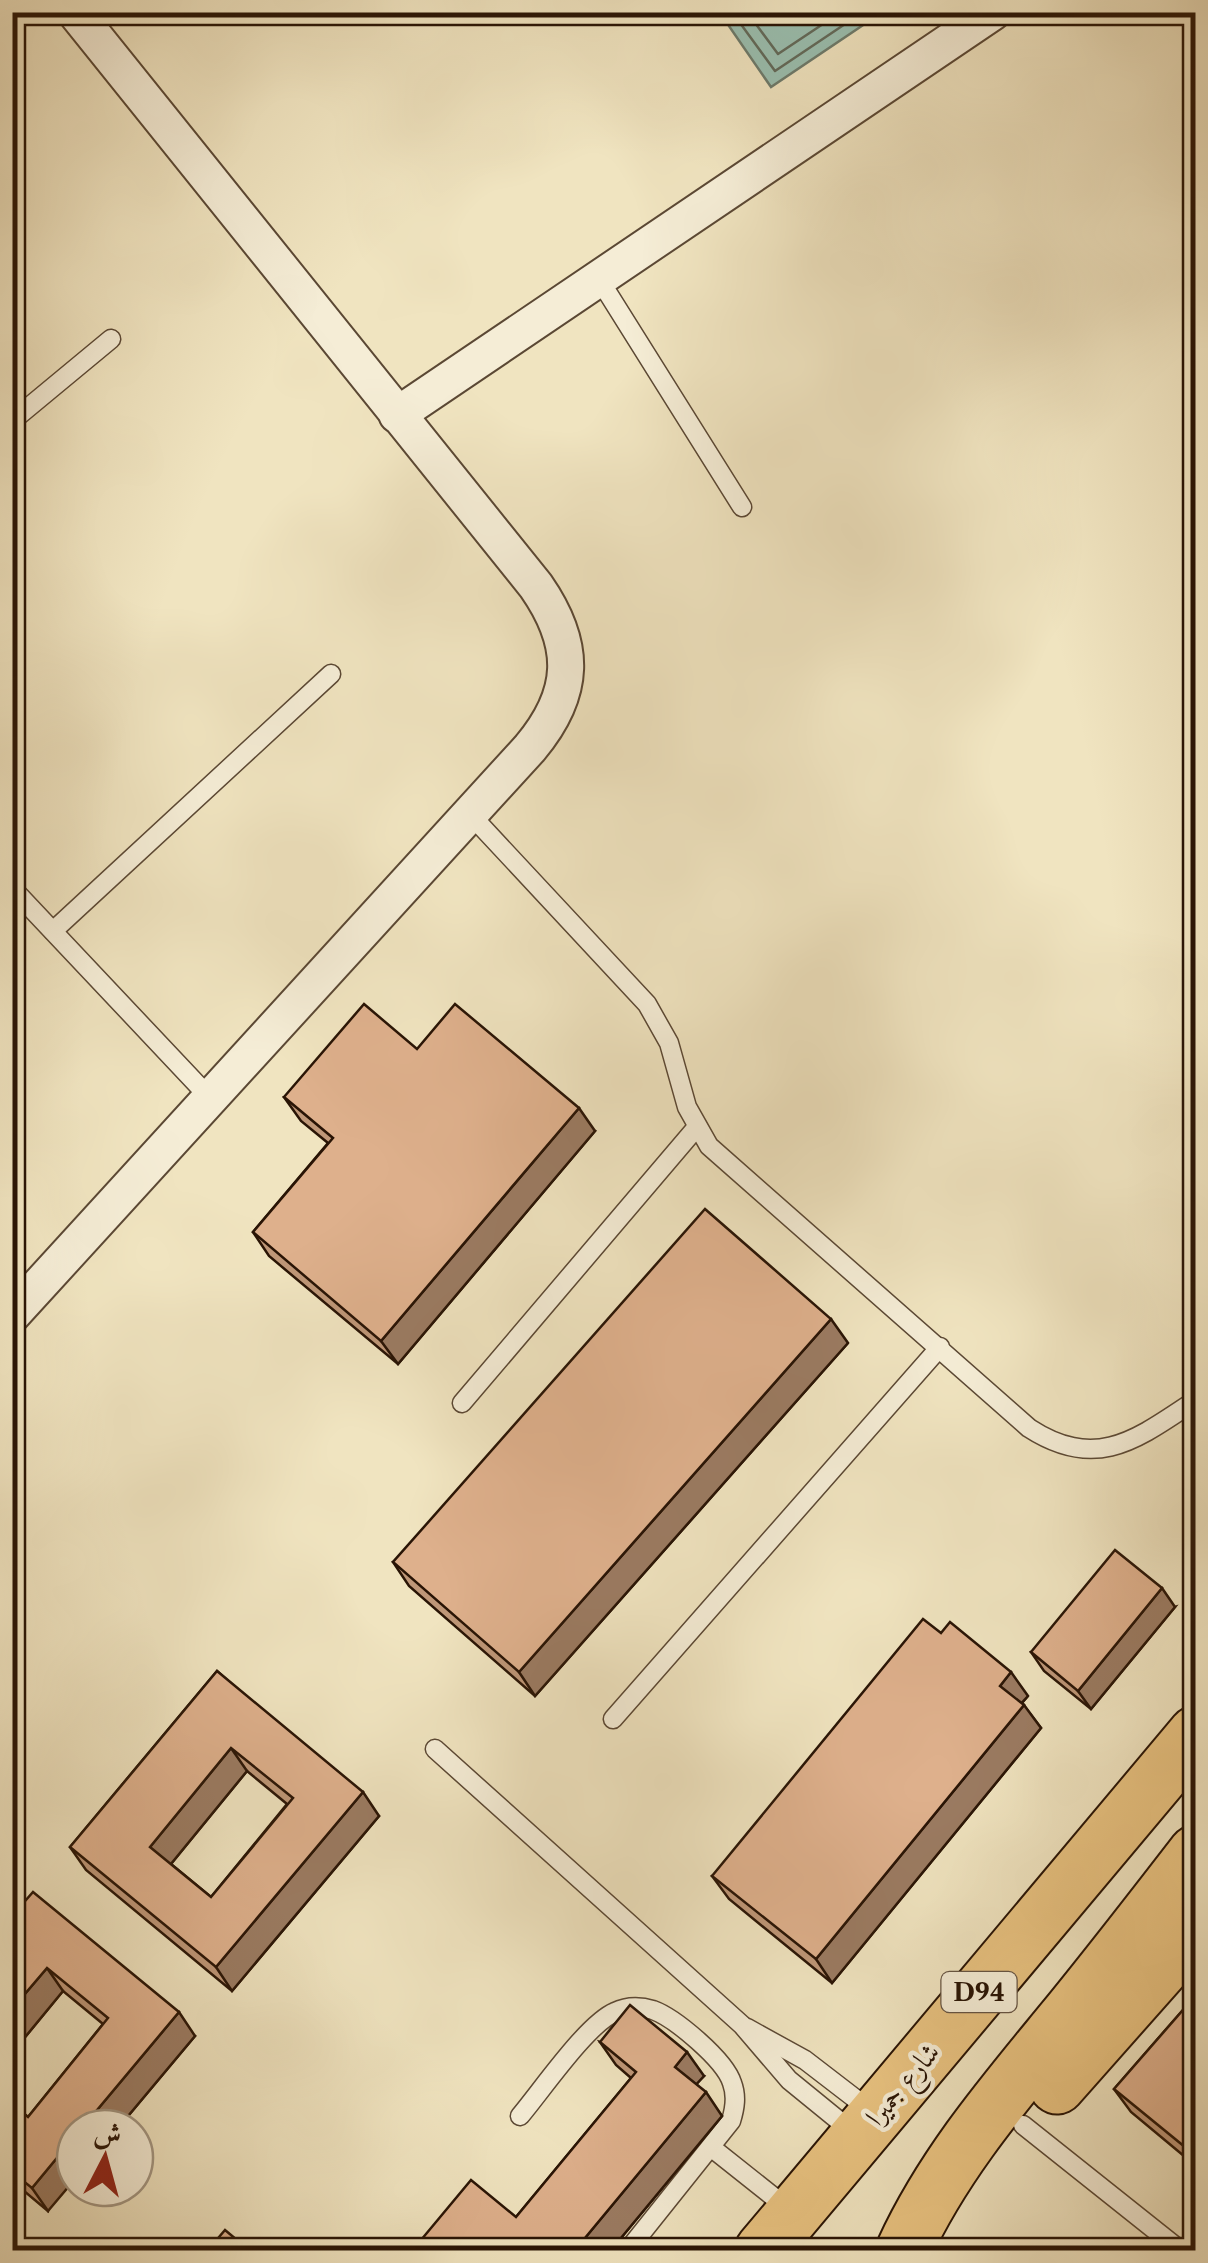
<svg xmlns="http://www.w3.org/2000/svg" width="1208" height="2263" font-family="'Libre Caslon Text',Amiri,serif">
  <style>
    .water { fill: #9abfb0; stroke: #6d7b6c; stroke-width: 2.5 }
    .lines { fill: none; stroke-linecap: round; stroke-linejoin: round }
    .shore { stroke: #626a5a; stroke-width: 2.5 }
    .service-casing { stroke: #5b4834; stroke-width: 21 }
    .minor-casing { stroke: #5b4834; stroke-width: 39 }
    .primary-casing { stroke: #291405; stroke-width: 59 }
    .service { stroke: #f5edd6; stroke-width: 18 }
    .minor { stroke: #f5edd6; stroke-width: 35 }
    .primary { stroke: #e8c280; stroke-width: 55 }
    .wall { fill: #bf9778; stroke: #291405; stroke-width: 2.5; fill-rule: evenodd }
    .shaded-wall { fill: #9b7b62; stroke: #291405; stroke-width: 2.5 }
    .building { fill: #deb08c; stroke: #291405; stroke-width: 2.5; fill-rule: evenodd }
    .labels { text-anchor: middle; stroke-width: 9; stroke-linejoin: round; paint-order: stroke }
    .shield { fill: #f5edd6; stroke: #654; stroke-width: 2.5 }
    .shield-label { font-size: 25px; font-weight: bold; fill: #291405 }
    .street-label { font-size: 28px; fill: #291405; stroke: #f5edd6 }
  </style>
  <rect width="100%" height="100%" fill="#f0e4c0"/>
  <filter id="stains"><feTurbulence type="fractalNoise" baseFrequency=".002" numOctaves="4"/><feColorMatrix values="0 0 0 0 .2 0 0 0 0 .09 0 0 0 0 .02 0 0 0 .5 -.17"/></filter>
  <radialGradient id="worn" r=".72"><stop offset=".6" stop-color="#630" stop-opacity="0"/><stop offset="1" stop-color="#630" stop-opacity=".3"/></radialGradient>
  <polygon class="water" points="720,13 881,13 771,87"/>
  <g class="lines">
    <g class="shore">
      <polyline points="732,12 775,71 863,12"/>
      <polyline points="747,12 778,54 841,12"/>
    </g>
    <defs>
      <g id="service">
        <polyline points="599,279 742,507"/>
        <polyline points="12,421 111,339"/>
        <path d="M 470,814 L 647,1004 L 669,1043 L 687,1107 L 709,1146 L 1029,1428 C 1097,1472 1137,1439 1196,1400"/>
        <polyline points="12,888 210,1098"/>
        <polyline points="53,931 331,674"/>
        <polyline points="462,1403 696,1128"/>
        <polyline points="613,1719 940,1347"/>
        <polyline points="435,1749 742,2025 789,2080 854,2133"/>
        <polyline points="747,2028 805,2060 870,2110"/>
        <path d="M 520,2116 C 542,2090 587,2024 615,2012 C 627,2006 640,2006 653,2010 C 675,2018 725,2060 732,2083 C 737,2096 735,2108 731,2121 L 628,2250"/>
        <polyline points="1023,2125 1180,2250"/>
        <polyline points="712,2148 790,2210"/>
      </g>
      <g id="minor">
        <polyline points="397,415 993,12"/>
        <path d="M 12,1315 L 530,748 C 576,693 577,645 536,586 L 75,12"/>
      </g>
      <g id="primary">
        <polyline points="1057,2086 1196,1929"/>
        <polyline points="763,2250 1196,1734"/>
        <path d="M 904,2250 C 943,2165 1003,2095 1062,2023 C 1108,1967 1152,1910 1196,1853"/>
      </g>
    </defs>
    <use href="#service" class="service-casing"/>
    <use href="#minor" class="minor-casing"/>
    <use href="#primary" class="primary-casing"/>
    <use href="#service" class="service"/>
    <use href="#minor" class="minor"/>
    <use href="#primary" class="primary"/>
  </g>
  <g class="wall">
    <polygon points="417,1049 595,1131 398,1364 269,1256 253,1232 328,1143 301,1121 284,1097"/>
    <polygon points="848,1343 535,1696 409,1586 393,1562"/>
    <polygon points="1175,1607 1091,1709 1044,1671 1031,1652"/>
    <path d="M 217,1671 L 379,1816 L 232,1991 L 86,1870 L 70,1847 ZM 247,1771 L 287,1804 L 211,1897 L 171,1864 Z"/>
    <polygon points="1028,1696 1022,1703 1041,1728 832,1983 729,1899 712,1876"/>
    <polygon points="12,1916 195,2036 118,2128 75,2128 48,2211 12,2181 12,2104 28,2117 103,2024 63,1991 12,2053"/>
    <polygon points="1196,1995 1196,2166 1131,2112 1114,2089"/>
    <polygon points="600,2042 704,2076 696,2084 722,2116 611,2250 429,2250 421,2240 516,2217 631,2078 616,2065"/>
  </g>
  <g class="shaded-wall">
    <polygon points="579,1108 595,1131 398,1364 381,1341"/>
    <polygon points="831,1319 848,1343 535,1696 519,1672"/>
    <polygon points="1162,1588 1175,1607 1091,1709 1078,1691"/>
    <polygon points="1011,1672 1028,1696 1016,1709 1000,1686"/>
    <polygon points="1024,1705 1041,1728 832,1983 816,1959"/>
    <polygon points="231,1748 247,1771 166,1870 150,1847"/>
    <polygon points="363,1792 379,1816 232,1991 216,1967"/>
    <polygon points="47,1968 63,1991 12,2053 12,2009"/>
    <polygon points="179,2012 195,2036 118,2128 82,2128"/>
    <polygon points="687,2052 704,2076 691,2090 675,2067"/>
    <polygon points="706,2092 722,2116 611,2250 575,2250"/>
    <polygon points="75,2136 75,2179 48,2211 32,2188"/>
    <polygon points="544,2243 550,2250 538,2250"/>
  </g>
  <g class="building">
    <polygon points="364,1004 417,1049 455,1004 579,1108 381,1341 253,1232 333,1138 284,1097"/>
    <polygon points="705,1209 831,1319 519,1672 393,1562"/>
    <polygon points="1115,1550 1162,1588 1078,1691 1031,1652"/>
    <polygon points="923,1619 941,1633 950,1622 1011,1672 1000,1686 1024,1705 816,1959 712,1876"/>
    <path d="M 217,1671 L 363,1792 L 216,1967 L 70,1847 ZM 231,1748 L 293,1798 L 211,1897 L 150,1847 Z"/>
    <polygon points="33,1892 179,2012 82,2128 75,2128 75,2136 32,2188 12,2172 12,2104 28,2117 108,2018 47,1968 12,2009 12,1916"/>
    <polygon points="1196,1995 1196,2156 1114,2089"/>
    <polygon points="630,2005 687,2052 675,2067 706,2092 575,2250 554,2250 544,2243 538,2250 434,2250 421,2240 471,2180 516,2217 636,2072 600,2042"/>
    <polygon points="225,2230 249,2250 208,2250"/>
  </g>
  <g class="labels">
    <rect class="shield" x="941.5" y="1972" width="75" height="40" rx="8"/>
    <g class="shield-label">
      <text x="979" y="2001">D94</text>
    </g>
    <g class="street-label">
      <text transform="translate(902 2084) rotate(-50)" y="10">شارع جميرا</text>
    </g>
  </g>
  <rect width="1208" height="2263" fill="none" stroke="#f0e4c0" stroke-width="50"/>
  <rect x="15" y="15" width="1178" height="2233" fill="none" stroke="#291405" stroke-width="5"/>
  <rect x="25" y="25" width="1158" height="2213" fill="none" stroke="#291405" stroke-width="2.5"/>
  <g transform="translate(105 2158) rotate(6)"><circle r="48" fill="#f5edd6" stroke="#a39682" stroke-width="2.5"/>
  <path d="M0-8L18 38L0 25L-18 38Z" fill="#8f2418"/>
  <text y="-15" font-size="28" font-weight="bold" text-anchor="middle" fill="#291405">ش</text>
  </g>
  <rect width="100%" height="100%" filter="url(#stains)"/>
  <rect width="100%" height="100%" fill="url(#worn)"/>
</svg>
